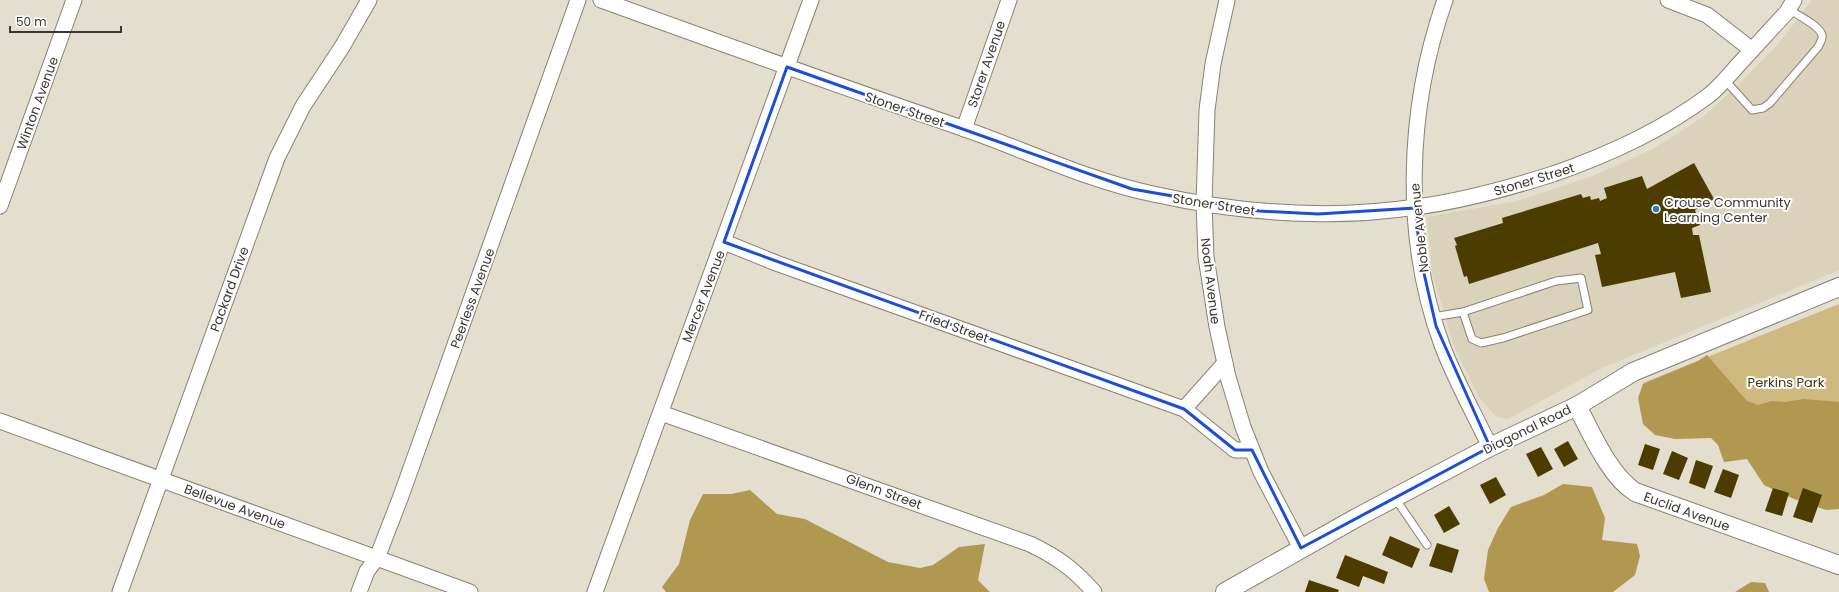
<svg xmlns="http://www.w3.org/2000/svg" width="1839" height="592" font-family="Poppins,sans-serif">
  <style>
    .built { fill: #dad2bb }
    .green { fill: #ceba81 }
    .forest { fill: #b19851 }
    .building { fill: #4d3c00 }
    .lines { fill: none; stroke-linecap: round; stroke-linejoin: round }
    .service-casing { stroke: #878273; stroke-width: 9 }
    .minor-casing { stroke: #878273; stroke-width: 17 }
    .tertiary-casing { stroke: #878273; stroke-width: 20 }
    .service { stroke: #fff; stroke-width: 7 }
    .minor { stroke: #fff; stroke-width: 15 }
    .tertiary { stroke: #fff; stroke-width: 18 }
    .marked { fill: none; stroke: #1d4ed8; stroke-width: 3; stroke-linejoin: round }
    .poi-dot { fill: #2f7daf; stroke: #fff; stroke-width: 1.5 }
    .labels { text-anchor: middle; stroke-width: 4; stroke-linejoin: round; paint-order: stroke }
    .street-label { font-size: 13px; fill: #393730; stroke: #fff }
    .poi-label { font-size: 13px; fill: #393730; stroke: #fff; text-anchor: start }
    .park-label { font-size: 13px; fill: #413616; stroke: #fff }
  </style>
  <rect width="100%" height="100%" fill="#e4dece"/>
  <polygon class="built" points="1812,0 1839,0 1839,270 1602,368 1508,419 1496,417 1479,397 1454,346 1432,273 1427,217 1517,201 1590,177 1653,149 1703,117 1740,83 1780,42"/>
  <polygon class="green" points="1839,304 1839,456 1642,387 1643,383"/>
  <g class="forest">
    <polygon points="1707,355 1747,401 1758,405 1772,401 1784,402 1804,399 1839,402 1839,509 1826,510 1794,499 1764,485 1747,459 1724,462 1718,445 1711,438 1675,439 1655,435 1643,424 1638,398 1643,384 1698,361"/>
    <polygon points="1563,484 1592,487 1605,518 1602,540 1637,544 1640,556 1635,575 1613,592 1489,592 1484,579 1488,550 1498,528 1511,507 1544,495"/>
    <polygon points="750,490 777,514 805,519 888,562 920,568 933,565 959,547 985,544 978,580 990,592 666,592 662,587 679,564 690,520 703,494 731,494"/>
    <polygon points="1751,582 1765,583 1769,592 1735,592"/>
  </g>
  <g class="building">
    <polygon points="1694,163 1714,199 1695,210 1700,225 1692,228 1693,235 1699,235 1711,292 1681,298 1675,272 1602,287 1595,255 1601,254 1598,243 1469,284 1467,276 1464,277 1455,246 1457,245 1454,238 1503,223 1502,218 1581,194 1583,198 1590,196 1591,200 1599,198 1600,201 1607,198 1604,188 1642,176 1647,189"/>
    <polygon points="1568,441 1578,459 1564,467 1554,449"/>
    <polygon points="1645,444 1660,449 1653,470 1638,465"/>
    <polygon points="1541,447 1553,469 1538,477 1526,454"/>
    <polygon points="1672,451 1688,458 1679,480 1663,474"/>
    <polygon points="1696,460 1713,466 1705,489 1689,483"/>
    <polygon points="1723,469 1739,475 1731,498 1714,492"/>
    <polygon points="1496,477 1506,495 1490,504 1480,485"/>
    <polygon points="1773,488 1789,493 1782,516 1765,511"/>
    <polygon points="1803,488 1822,495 1812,523 1793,517"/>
    <polygon points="1449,506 1460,524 1444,533 1434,515"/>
    <polygon points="1390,536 1420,549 1412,568 1382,555"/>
    <polygon points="1437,543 1459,550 1452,573 1429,566"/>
    <polygon points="1345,555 1388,572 1384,584 1363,576 1359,587 1336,578"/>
    <polygon points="1309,580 1339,590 1338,592 1305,592"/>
  </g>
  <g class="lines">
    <defs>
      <g id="service">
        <path d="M 1725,80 L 1752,110 L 1763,108 L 1770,103 L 1818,47 C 1820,43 1823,39 1822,35 C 1820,26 1796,14 1788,9"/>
        <polyline points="1433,317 1463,312 1556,281 1581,278 1588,310 1503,338 1481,343 1472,339 1463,312"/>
        <polyline points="1395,498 1427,545"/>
      </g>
      <g id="minor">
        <path d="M 601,0 C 720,43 839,86 959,127 C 1023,149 1086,180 1153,194 C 1239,213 1329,220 1416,207 C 1462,201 1509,188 1553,174 C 1608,155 1661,131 1708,96 C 1720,87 1729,75 1739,64 C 1755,47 1771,29 1787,12 L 1794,0"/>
        <polyline points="1227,0 1213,64 1207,110 1204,203 1206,257 1217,327 1228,377 1243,427 1261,472 1301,548"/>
        <path d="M 1445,0 C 1407,108 1402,237 1442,345 C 1455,380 1474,413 1490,447"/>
        <polyline points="1668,0 1707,15 1752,50"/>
        <polyline points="964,129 1009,0"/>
        <polyline points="0,206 74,0"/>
        <polyline points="724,242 776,263 1184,409 1235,450 1252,450"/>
        <polyline points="1184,409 1225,363"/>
        <path d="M 661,413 L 1030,544 C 1057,557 1074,569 1094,592"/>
        <polyline points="0,421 470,592"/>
        <polyline points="120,592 277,158 303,106 342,47 369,0"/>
        <polyline points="359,592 367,571 377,558 401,496 578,0"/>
        <polyline points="595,592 811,0"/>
      </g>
      <g id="tertiary">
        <path d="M 1577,406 C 1592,434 1609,475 1635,492 L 1839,565"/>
        <polyline points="1225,592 1356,518 1490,447 1577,406 1633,372 1839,287"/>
      </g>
    </defs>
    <use href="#service" class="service-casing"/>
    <use href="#minor" class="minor-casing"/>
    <use href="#tertiary" class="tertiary-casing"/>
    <use href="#service" class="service"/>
    <use href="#minor" class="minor"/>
    <use href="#tertiary" class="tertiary"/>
  </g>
  <path class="marked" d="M 787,67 L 1132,189 L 1259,211 L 1318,214 L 1415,208 L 1421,260 L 1436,326 L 1490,447 L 1301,548 L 1252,450 L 1235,450 L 1184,409 L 724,242 Z"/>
  <circle class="poi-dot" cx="1656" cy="209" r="4"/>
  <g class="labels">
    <g class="street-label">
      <text transform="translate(986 64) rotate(-71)" y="5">Storer Avenue</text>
      <text transform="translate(37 103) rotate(-70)" y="5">Winton Avenue</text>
      <text transform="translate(905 109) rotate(19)" y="5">Stoner Street</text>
      <text transform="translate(1534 179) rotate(-17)" y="5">Stoner Street</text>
      <text transform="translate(1214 204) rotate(9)" y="5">Stoner Street</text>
      <text transform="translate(1419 228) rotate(-96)" y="5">Noble Avenue</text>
      <text transform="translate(1211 281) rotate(83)" y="5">Noah Avenue</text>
      <text transform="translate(229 289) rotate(-70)" y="5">Packard Drive</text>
      <text transform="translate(703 296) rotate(-69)" y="5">Mercer Avenue</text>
      <text transform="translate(472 298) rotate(-70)" y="5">Peerless Avenue</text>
      <text transform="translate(954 326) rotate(20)" y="5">Fried Street</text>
      <text transform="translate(1527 429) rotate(-26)" y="5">Diagonal Road</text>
      <text transform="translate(884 491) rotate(20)" y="5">Glenn Street</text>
      <text transform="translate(235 506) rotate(20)" y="5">Bellevue Avenue</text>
      <text transform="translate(1687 511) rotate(20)" y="5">Euclid Avenue</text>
    </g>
    <g class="poi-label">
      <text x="1664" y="207">Crouse Community<tspan x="1664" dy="15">Learning Center</tspan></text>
    </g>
    <g class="park-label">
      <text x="1786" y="387">Perkins Park</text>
    </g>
  </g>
  <path d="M10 26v6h111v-6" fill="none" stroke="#393730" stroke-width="2"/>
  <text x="16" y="26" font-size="12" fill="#393730" stroke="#ffffff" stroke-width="3" paint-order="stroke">50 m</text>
</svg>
